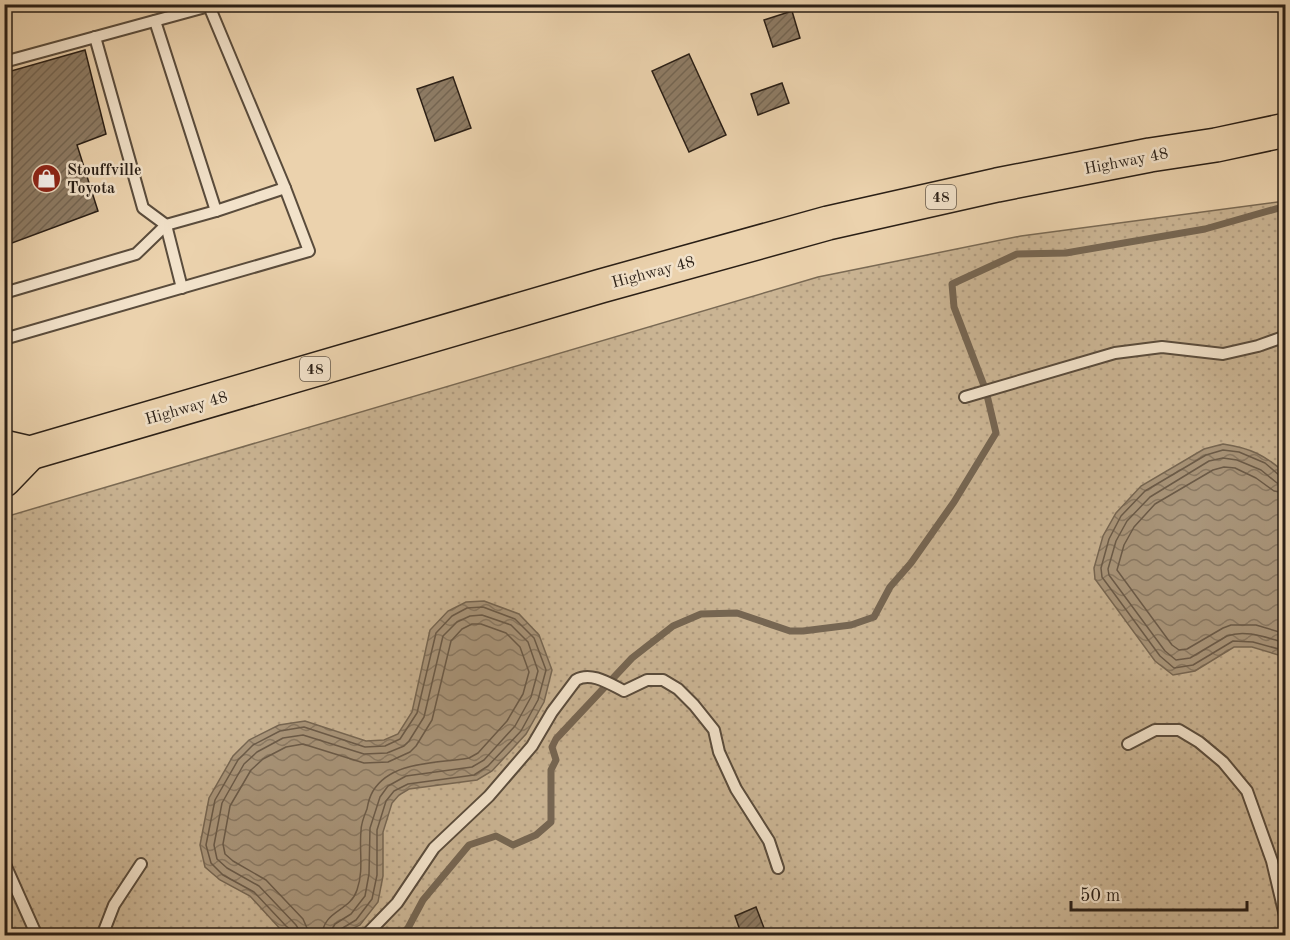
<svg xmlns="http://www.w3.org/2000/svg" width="1290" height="940" font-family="'Old Standard TT',serif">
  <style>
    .grass { fill: url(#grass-dots); stroke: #7a6a54; stroke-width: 1.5 }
    .water { fill: url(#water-waves); stroke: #766652; stroke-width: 1.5 }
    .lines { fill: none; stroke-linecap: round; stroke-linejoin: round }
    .shore { stroke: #6a5a48; stroke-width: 1.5 }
    .stream { stroke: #766652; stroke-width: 7 }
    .building { fill: url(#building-hatch); stroke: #2a1f16; stroke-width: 1.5 }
    .lane-casing { stroke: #5a4c3c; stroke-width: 14 }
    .primary-casing { stroke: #2a1f16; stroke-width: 36 }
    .path { stroke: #2a1f16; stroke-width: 4; stroke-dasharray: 1.5 3; stroke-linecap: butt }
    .lane { stroke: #f2e2ca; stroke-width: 10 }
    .primary { stroke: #ebd2ad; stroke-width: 33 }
    .labels { text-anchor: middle; stroke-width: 5; stroke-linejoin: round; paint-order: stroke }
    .shield { fill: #f2e2ca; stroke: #665a4c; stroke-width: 1.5 }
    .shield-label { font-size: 15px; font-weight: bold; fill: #2a1f16 }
    .street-label { font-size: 16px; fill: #2a1f16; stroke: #f2e2ca }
    .poi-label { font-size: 16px; font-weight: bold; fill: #2a1f16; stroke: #f2e2ca; text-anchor: start }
  </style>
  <defs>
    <pattern id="grass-dots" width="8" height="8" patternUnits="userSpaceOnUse" patternTransform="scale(1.5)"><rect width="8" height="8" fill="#cab493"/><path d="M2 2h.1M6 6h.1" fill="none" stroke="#ae9a7e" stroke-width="1.8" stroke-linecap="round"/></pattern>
    <pattern id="water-waves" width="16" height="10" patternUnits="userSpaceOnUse" patternTransform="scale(1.5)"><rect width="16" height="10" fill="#a9957a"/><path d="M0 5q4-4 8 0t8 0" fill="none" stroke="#8a7963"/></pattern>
    <pattern id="building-hatch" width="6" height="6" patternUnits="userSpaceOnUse" patternTransform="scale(1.5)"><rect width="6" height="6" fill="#8e7c65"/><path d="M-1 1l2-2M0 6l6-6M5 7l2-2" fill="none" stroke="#746552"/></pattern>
  </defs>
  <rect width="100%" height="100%" fill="#ebd2ad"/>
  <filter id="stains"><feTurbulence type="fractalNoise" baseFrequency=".00333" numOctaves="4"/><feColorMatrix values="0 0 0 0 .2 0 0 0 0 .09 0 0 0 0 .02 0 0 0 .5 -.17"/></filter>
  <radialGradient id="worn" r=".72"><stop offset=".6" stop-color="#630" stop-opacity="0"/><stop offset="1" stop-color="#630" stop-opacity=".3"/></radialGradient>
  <polygon class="grass" points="1285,201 1285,935 5,936 5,517 818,277 1021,236"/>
  <g class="water">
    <path d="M 1223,444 C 1250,448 1265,455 1285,473 L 1285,657 L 1252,647 L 1234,647 L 1195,671 L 1173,675 L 1155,661 L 1095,579 L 1094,568 L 1103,536 L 1116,513 L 1141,486 L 1204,449 Z"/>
    <polygon points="484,601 519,614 539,635 552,670 544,702 526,734 492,771 477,780 409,789 399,795 392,803 383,832 383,876 378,902 360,925 340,935 291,935 282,931 250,896 220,880 205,867 200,845 209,798 233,756 249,740 279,725 305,721 366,741 384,740 398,734 412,712 430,630 448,611 466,602"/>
  </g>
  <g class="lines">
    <g class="shore">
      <polyline points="1286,477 1280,476 1265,463 1239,452 1223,450 1206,455 1145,491 1121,516 1109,539 1101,568 1102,577 1160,656 1174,668 1193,665 1233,641 1253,642 1286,651"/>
      <path d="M 1286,484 L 1277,483 L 1261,470 L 1237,460 L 1223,458 L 1209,461 L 1150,497 L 1127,521 L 1116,541 L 1108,569 L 1109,575 L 1165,651 L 1176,660 L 1190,658 L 1227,636 C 1246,629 1267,638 1286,643"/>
      <polyline points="1286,493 1274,491 1256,478 1235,468 1224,467 1213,470 1155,504 1134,527 1124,545 1117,570 1172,645 1179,650 1187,649 1223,628 1231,625 1256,625 1286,634"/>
      <polyline points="292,936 290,929 286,926 254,892 223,875 211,863 206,845 215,800 238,760 253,745 280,731 304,727 365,747 385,746 400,739 417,713 436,633 452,616 467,608 483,607 515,619 534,638 546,670 538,700 521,731 488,766 474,775 408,784 394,791 386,801 377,830 377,875 372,899 356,920 341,929 339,936"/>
      <polyline points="299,936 299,930 296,925 259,886 227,868 217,859 214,845 222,803 244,764 257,752 283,738 303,735 364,754 387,753 404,746 409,741 424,717 443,636 457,622 470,616 482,615 511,625 528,642 538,671 531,697 515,726 484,760 472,767 406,776 388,786 380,797 370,828 369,874 365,896 351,914 335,924 332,929 331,936"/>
      <path d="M 308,936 L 307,928 L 303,919 L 266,880 L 233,861 L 225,854 L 223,844 L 230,806 L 251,770 L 263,759 L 286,747 L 303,744 L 364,763 L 388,762 L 410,752 L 416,746 L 432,720 L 451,641 L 462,629 L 472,624 L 481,624 L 506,633 L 520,647 L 529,672 L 523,694 L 507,721 L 478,753 L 469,758 C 437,764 392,760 373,791 C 370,796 368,803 367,809 C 364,816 361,823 361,831 C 359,850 364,871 357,890 C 350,912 323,910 322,936"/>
    </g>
    <polyline class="stream" points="400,936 408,928 423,900 469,845 496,836 513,845 536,835 551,822 551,770 556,760 552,747 556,739 632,658 673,626 701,614 737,613 790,631 803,631 851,625 874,617 890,587 911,563 954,502 996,433 986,391 954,307 952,284 1017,254 1066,253 1205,229 1286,206"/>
  </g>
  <g class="building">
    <polygon points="792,11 800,38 773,47 764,20"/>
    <polygon points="85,50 106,134 77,145 98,211 4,246 4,73"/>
    <polygon points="689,54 726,135 689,152 652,71"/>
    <polygon points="453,77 471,128 435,141 417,89"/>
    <polygon points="782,83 789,103 758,115 751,94"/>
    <polygon points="756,907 764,928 742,936 735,916"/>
  </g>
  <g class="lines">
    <defs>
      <g id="lane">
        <polyline points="155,21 216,211"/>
        <polyline points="95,37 143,208 166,225 182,288"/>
        <polyline points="4,62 209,6 285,188 309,251 4,339"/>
        <polyline points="4,293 136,254 166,225 216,211 285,188"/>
        <polyline points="965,397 1115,353 1162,347 1223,354 1258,346 1286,336"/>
        <polyline points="1128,744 1155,730 1179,730 1199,742 1223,762 1247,791 1272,861 1286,920"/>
        <polyline points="4,862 37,936"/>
        <polyline points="4,930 7,936"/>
        <polyline points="102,936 114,905 141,864"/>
        <path d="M 365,936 L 397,903 L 434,848 L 489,796 L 532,746 L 552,712 L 576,680 C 591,671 610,684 624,691 L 647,680 L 663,680 L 678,689 L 694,705 L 714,730 L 719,752 L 736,789 L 769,841 L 778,868"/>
      </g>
      <g id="primary">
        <polyline points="4,447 30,453 601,286 828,223 997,185 1150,155 1216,145 1286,130"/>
        <polyline points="4,480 30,453"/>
      </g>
    </defs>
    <use href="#lane" class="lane-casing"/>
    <use href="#primary" class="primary-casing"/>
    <polyline class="path" points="4,11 27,4"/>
    <use href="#lane" class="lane"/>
    <use href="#primary" class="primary"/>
  </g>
  <defs>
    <symbol id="shop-disc" viewBox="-11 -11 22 22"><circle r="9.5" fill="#8f2418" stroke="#f2e2ca"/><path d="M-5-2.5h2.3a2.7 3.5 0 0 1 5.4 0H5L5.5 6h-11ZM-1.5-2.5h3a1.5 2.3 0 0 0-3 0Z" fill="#fff"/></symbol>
  </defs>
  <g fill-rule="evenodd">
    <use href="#shop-disc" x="30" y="162" width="33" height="33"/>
  </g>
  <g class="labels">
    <g class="shield">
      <rect x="926" y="185" width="30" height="24" rx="4.5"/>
      <rect x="300" y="357" width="30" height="24" rx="4.5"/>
    </g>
    <g class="shield-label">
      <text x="941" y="202">48</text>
      <text x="315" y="374">48</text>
    </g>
    <g class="street-label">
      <text transform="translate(1126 160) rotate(-11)" y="6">Highway 48</text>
      <text transform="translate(653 271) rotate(-15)" y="6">Highway 48</text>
      <text transform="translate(186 407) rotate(-16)" y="6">Highway 48</text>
    </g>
    <g class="poi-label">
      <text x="67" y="175">Stouffville<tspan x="67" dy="18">Toyota</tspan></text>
    </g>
  </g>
  <rect width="1290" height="940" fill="none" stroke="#ebd2ad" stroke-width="24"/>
  <rect x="6" y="6" width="1278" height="928" fill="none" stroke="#2a1f16" stroke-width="3"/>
  <rect x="12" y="12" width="1266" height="916" fill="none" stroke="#2a1f16" stroke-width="1.5"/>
  <path d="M1071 901v9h176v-9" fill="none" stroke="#2a1f16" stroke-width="3"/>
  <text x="1080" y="901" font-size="18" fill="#2a1f16" stroke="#f2e2ca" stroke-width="4.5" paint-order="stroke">50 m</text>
  <rect width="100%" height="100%" filter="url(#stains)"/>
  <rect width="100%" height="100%" fill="url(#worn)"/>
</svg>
